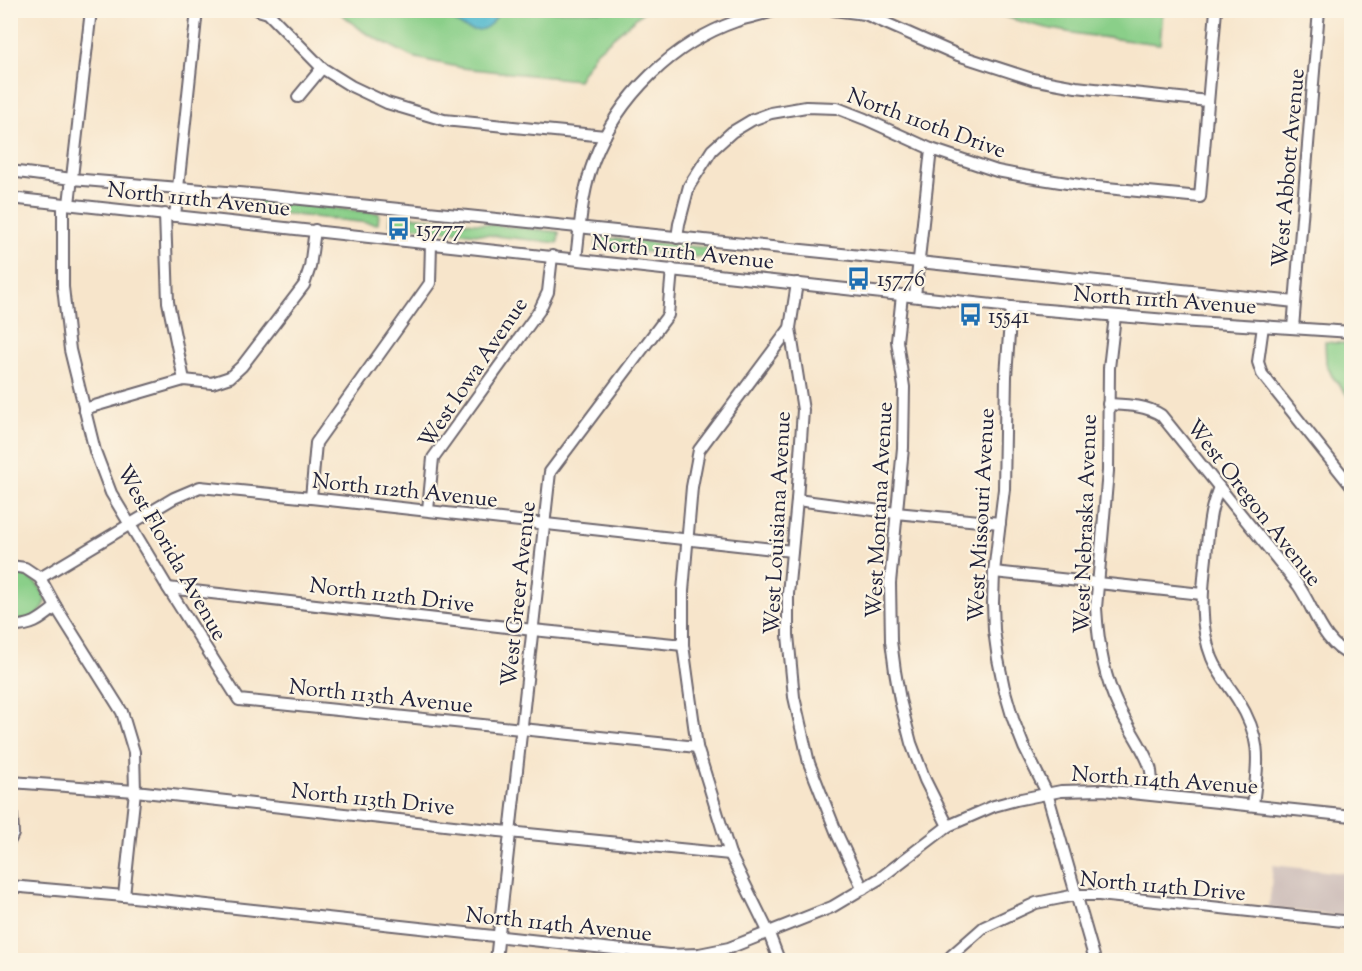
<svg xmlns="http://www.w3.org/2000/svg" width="1362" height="971" font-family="'Sorts Mill Goudy',serif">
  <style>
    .industrial { fill: #cfc0bb }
    .green { fill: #8acf89; stroke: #567862; stroke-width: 1.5 }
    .water { fill: #50b8ce; stroke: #396d84; stroke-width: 1.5 }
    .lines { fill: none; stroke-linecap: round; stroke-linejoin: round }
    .minor-casing { stroke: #6d666d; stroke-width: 14 }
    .minor { stroke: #fff; stroke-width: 10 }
    .labels { text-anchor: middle; stroke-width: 4.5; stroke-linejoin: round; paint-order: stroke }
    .street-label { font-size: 22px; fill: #22223b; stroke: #fcf5e5 }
    .poi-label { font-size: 22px; fill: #22223b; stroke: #fcf5e5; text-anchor: start }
  </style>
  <rect width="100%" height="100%" fill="#fcf5e5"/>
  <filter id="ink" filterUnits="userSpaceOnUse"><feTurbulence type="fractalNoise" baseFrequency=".0167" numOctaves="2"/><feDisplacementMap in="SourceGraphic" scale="12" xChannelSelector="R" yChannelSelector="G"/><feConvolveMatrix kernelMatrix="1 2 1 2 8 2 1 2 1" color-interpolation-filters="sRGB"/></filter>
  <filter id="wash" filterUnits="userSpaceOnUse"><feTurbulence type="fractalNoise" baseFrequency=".008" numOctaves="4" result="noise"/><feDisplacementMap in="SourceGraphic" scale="24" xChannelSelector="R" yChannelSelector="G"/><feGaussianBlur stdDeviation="1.35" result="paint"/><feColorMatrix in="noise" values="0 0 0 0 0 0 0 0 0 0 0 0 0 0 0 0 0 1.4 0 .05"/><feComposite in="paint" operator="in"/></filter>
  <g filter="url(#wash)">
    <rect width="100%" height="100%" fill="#f7e5cb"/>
    <polygon class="industrial" points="1273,865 1351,874 1350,917 1269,908"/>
    <g class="green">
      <polygon points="338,11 644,11 595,53 578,80 462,68 412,57 364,32"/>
      <path d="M 989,11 L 1163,11 L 1160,44 C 1103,38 1043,32 989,11 Z"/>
      <polygon points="258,200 379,213 378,224 257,211"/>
      <polygon points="391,214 559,232 558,243 390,224"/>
      <polygon points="597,237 709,248 708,258 596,247"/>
      <polygon points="1325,342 1351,344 1351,400 1332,376 1326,363"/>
      <path d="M 11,571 C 17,573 23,574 29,578 C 47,589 53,609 30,618 C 24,620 17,621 11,621 Z"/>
    </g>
    <path class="water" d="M 444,11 L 500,11 C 484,41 463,32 444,11 Z"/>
  </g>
  <g filter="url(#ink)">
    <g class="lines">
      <defs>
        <g id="minor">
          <polyline points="258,10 268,13 322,68 351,86 387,103 444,120 605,136"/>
          <polyline points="833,10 865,14 958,55 1032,79 1076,87 1208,101"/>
          <polyline points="298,97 322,68"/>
          <polyline points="10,171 72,179 262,195 891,259 1295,302"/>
          <polyline points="10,198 1011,307 1179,321 1352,332"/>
          <polyline points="63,204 63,287 70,350 95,451 111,493 168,588 239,700 697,747"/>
          <polyline points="69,204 91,10"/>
          <polyline points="165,214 168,302 184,380"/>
          <polyline points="175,216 197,10"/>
          <polyline points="677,238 679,224 689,186 712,150 732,132 752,120 771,113 806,107 837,108 865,119 931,149 997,171 1029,177 1086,186 1200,197 1216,10"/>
          <path d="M 576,259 C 580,226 582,191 594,160 C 618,97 673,43 737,21 C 750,17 764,14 777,10"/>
          <polyline points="902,295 897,341 904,387 903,448 890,583 891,641 895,671 900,700 911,743 925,780 948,826"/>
          <polyline points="915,296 931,149"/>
          <polyline points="1011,307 1006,376 1004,489 994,572 993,603 994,630 998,659 1004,688 1013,719 1024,747 1047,793 1095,960"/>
          <path d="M 1115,316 L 1109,368 L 1108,471 L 1096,608 C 1098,642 1103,675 1118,706 C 1126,725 1144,748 1150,767 C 1153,775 1151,786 1151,794"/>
          <polyline points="1263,326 1258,362 1262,374 1352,487"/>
          <polyline points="790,328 803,410 797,500 788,594 788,635 794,697 809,763 837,834 863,889"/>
          <polyline points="1293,328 1319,10"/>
          <path d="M 1108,404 C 1127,405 1145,405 1161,415 L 1298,585 C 1315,609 1322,644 1352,656"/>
          <polyline points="84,409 184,380 212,383 230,377 242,366 304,285 310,267 315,230"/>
          <path d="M 1219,487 C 1216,495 1213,504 1211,513 C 1208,528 1207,543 1206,558 C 1202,592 1199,626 1212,658 C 1218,673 1229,686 1238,700 C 1263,740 1258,762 1253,805"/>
          <polyline points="311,498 316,443 430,283 431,243"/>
          <polyline points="797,500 896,513 1000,523"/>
          <polyline points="428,510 433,458 539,311 548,292 552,256"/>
          <polyline points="10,566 25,568 40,578 56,607 122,712 134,752 135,791 124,896"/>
          <polyline points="994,572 1202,594"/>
          <polyline points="40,578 174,498 200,487 311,498 792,551"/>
          <polyline points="168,588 533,630 683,645"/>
          <path d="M 10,626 C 32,627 40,620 56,607"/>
          <polyline points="10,779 13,834 10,840"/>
          <polyline points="11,782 135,791 499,831 730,854"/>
          <polyline points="10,886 124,896 669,955 699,954 729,948 832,907 879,879 948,826 994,806 1016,800 1061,791 1103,790 1352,816"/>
          <polyline points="496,960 550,472 668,315 672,269"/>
          <polyline points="779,960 768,931 730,854 697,747 683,645 683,591 692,487 699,450 790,328 797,283"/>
          <polyline points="953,960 951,956 984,927 1036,903 1076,895 1099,895 1352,922"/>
        </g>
      </defs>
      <use href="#minor" class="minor-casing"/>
      <use href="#minor" class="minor"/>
    </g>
  </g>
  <defs>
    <symbol id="bus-bare" viewBox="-9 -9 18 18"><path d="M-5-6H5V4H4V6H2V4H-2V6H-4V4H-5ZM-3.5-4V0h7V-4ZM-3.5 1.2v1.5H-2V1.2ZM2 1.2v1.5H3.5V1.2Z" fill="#1f6fb2" stroke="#fcf5e5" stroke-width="2.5" paint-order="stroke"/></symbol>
  </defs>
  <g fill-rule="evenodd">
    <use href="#bus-bare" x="382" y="212" width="33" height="33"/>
    <use href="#bus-bare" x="842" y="262" width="33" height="33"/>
    <use href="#bus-bare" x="954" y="298" width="33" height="33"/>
  </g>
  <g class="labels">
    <g class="street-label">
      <text transform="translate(927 122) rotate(20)" y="8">North 110th Drive</text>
      <text transform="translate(1287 168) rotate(-85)" y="8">West Abbott Avenue</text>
      <text transform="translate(199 198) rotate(6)" y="8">North 111th Avenue</text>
      <text transform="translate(683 251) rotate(6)" y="8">North 111th Avenue</text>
      <text transform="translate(1165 299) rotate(4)" y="8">North 111th Avenue</text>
      <text transform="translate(472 372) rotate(-56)" y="8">West Iowa Avenue</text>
      <text transform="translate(405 489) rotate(6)" y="8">North 112th Avenue</text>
      <text transform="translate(1255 502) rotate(52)" y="8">West Oregon Avenue</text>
      <text transform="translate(878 510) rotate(-87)" y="8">West Montana Avenue</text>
      <text transform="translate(980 515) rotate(-87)" y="8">West Missouri Avenue</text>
      <text transform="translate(776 523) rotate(-87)" y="8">West Louisiana Avenue</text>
      <text transform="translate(1084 524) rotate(-88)" y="8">West Nebraska Avenue</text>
      <text transform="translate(173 552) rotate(60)" y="8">West Florida Avenue</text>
      <text transform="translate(392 594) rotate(7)" y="8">North 112th Drive</text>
      <text transform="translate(517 594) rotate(-84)" y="8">West Greer Avenue</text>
      <text transform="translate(381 695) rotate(6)" y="8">North 113th Avenue</text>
      <text transform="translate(1165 779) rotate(4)" y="8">North 114th Avenue</text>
      <text transform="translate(373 798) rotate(6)" y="8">North 113th Drive</text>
      <text transform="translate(1163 885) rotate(5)" y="8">North 114th Drive</text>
      <text transform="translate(559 923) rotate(6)" y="8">North 114th Avenue</text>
    </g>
    <g class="poi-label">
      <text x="416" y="236">15777</text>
      <text x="877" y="286">15776</text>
      <text x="988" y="323">15541</text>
    </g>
  </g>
  <rect width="1362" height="971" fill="none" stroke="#fcf5e5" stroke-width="36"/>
</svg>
